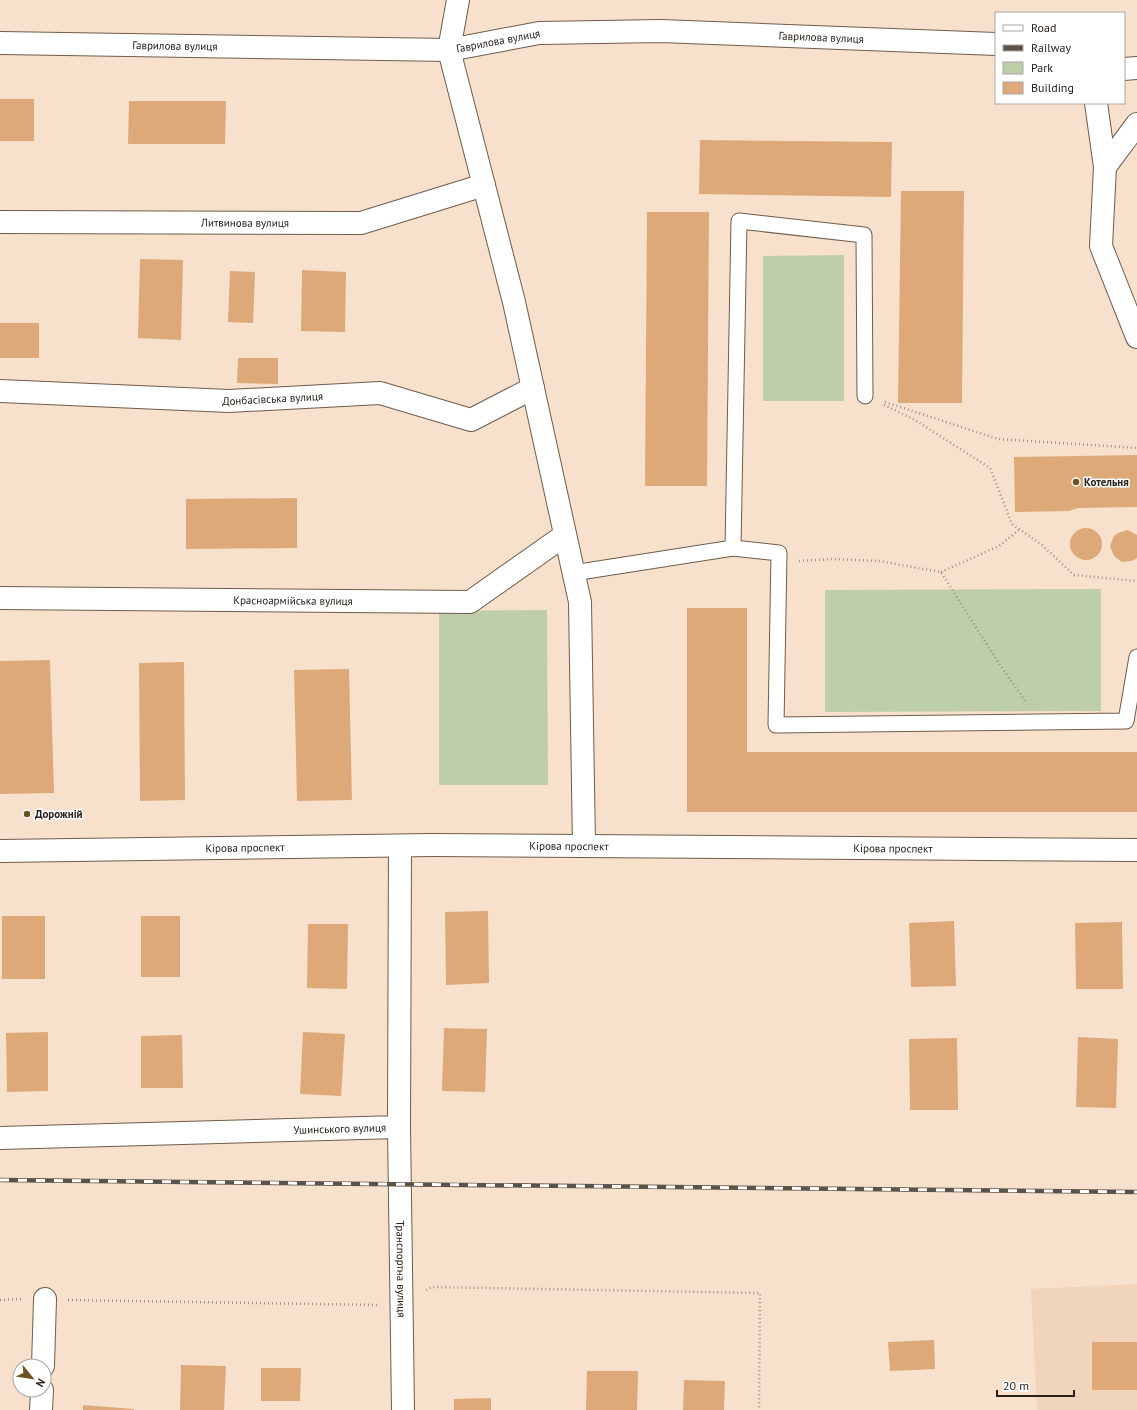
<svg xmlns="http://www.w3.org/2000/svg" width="1137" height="1410" font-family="'PT Sans',sans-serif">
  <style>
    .built { fill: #f0d4bb }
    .green { fill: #becea9 }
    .building { fill: #dda979 }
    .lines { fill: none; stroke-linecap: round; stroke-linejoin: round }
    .lane-casing { stroke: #6f5c4b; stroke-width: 17 }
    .street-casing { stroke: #6f5c4b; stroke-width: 24 }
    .secondary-casing { stroke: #6f5c4b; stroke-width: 24 }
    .path { stroke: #a19183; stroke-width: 2.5; stroke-dasharray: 1 3; stroke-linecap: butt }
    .lane { stroke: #fff; stroke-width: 15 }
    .street { stroke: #fff; stroke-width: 22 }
    .secondary { stroke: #fff; stroke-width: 22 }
    .rail-casing { stroke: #5d5247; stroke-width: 4.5 }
    .rail { stroke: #fff; stroke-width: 3; stroke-dasharray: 9; stroke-linecap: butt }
    .poi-dot { fill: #6c5324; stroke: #fff; stroke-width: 1.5 }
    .labels { text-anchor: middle; stroke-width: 3; stroke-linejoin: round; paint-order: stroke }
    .street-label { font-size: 11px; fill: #282019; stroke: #fff }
    .poi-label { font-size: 11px; font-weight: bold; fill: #282019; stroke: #fff; text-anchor: start }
  </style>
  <rect width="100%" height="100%" fill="#f7e1cd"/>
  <polygon class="built" points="1137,1284 1137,1410 1037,1410 1031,1289"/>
  <g class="green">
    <polygon points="844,255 844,401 763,401 763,256"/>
    <polygon points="1101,589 1101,711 825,712 825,590"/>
    <polygon points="547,610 548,785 439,785 439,611"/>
  </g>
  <g class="building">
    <rect x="0" y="99" width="34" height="42"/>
    <polygon points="129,101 226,101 225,144 128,144"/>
    <polygon points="700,140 892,142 891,197 699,194"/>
    <polygon points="901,191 964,191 962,403 898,403"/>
    <polygon points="647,212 709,212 707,486 645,486"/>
    <polygon points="140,259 183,260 181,340 138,338"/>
    <polygon points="302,270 346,272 345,332 301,331"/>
    <polygon points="230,271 255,272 253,323 228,322"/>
    <rect x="0" y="323" width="39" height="35"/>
    <polygon points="238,358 278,358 278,384 237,383"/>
    <polygon points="1137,455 1137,507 1078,508 1069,511 1015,512 1014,457"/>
    <polygon points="297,498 297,548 186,549 186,499"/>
    <circle cx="1086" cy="544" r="16"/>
    <polygon points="1128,530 1137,535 1137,558 1132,561 1122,562 1114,556 1110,546 1114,536 1118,533"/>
    <polygon points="687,608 747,608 747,752 1137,752 1137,812 687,812"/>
    <polygon points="50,660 54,793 0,794 0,661"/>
    <polygon points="184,662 185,800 140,801 139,663"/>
    <polygon points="349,669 352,800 297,801 294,670"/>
    <polygon points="488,911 489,983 446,985 445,912"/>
    <rect x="2" y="916" width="43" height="63"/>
    <rect x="141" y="916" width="39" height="61"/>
    <polygon points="954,921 956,986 911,987 909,923"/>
    <polygon points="1122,922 1123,989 1076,989 1075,923"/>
    <polygon points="308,924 348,924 347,989 307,988"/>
    <polygon points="444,1028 487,1029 485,1092 442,1091"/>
    <polygon points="48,1032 48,1091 7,1092 6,1033"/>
    <polygon points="303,1032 345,1034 341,1096 300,1094"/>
    <polygon points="182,1035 183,1088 141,1088 141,1036"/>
    <polygon points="1078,1037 1118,1039 1116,1108 1076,1107"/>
    <polygon points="957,1038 958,1110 910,1110 909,1039"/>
    <polygon points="934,1340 935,1369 890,1371 888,1342"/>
    <rect x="1092" y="1342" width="45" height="48"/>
    <polygon points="181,1365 226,1366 224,1410 180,1410"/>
    <polygon points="261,1368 301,1368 300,1401 261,1401"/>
    <polygon points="587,1371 638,1371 637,1410 586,1410"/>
    <polygon points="684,1380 725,1381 724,1410 683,1410"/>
    <polygon points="491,1398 491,1410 454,1410 454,1399"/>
    <polygon points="83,1405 134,1409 134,1410 83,1410"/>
  </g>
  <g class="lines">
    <defs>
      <g id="lane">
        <polyline points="733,548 779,553 776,725 1126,721 1137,657"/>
        <polyline points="573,573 733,548 739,221 864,235 865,396"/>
      </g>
      <g id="street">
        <polyline points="458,0 449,50 514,302 580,602 584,846"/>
        <path id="s1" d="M 0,43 L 449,50 L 539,33 L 661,31 L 996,44"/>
        <polyline points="1124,69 1137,68"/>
        <polyline points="1096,103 1105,167"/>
        <polyline points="1137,124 1105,167 1101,246 1137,337"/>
        <path id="s2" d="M 0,222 L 361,223 L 484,185"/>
        <path id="s3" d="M 0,391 L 229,401 L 380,393 L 471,420 L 533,388"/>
        <path id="s4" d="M 0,598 L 470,602 L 565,535"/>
        <path id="s5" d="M 399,1127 L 403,1410"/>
        <path id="s6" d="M 0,1138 L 399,1127 L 400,846"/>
        <polyline points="43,1366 45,1299"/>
        <polyline points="41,1410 42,1390"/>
      </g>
      <g id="secondary">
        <path id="s7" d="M 0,851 L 432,845 L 1137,850"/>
      </g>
    </defs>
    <use href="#lane" class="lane-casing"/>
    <use href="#street" class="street-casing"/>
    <use href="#secondary" class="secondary-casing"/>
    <g class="path">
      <polyline points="885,402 998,439 1137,448"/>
      <polyline points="884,405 915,420 990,468 1012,524 1042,545 1074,575 1137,581"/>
      <polyline points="799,561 833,559 879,561 941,572 996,659 1025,701"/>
      <polyline points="941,572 999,546 1020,529"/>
      <polyline points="426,1290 432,1287 760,1293 759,1410"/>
      <polyline points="0,1300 21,1299"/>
      <polyline points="68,1300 377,1305"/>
    </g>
    <use href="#lane" class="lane"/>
    <use href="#street" class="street"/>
    <use href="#secondary" class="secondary"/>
    <defs>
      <polyline id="rail" points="0,1180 1137,1192"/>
    </defs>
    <use href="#rail" class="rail-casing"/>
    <use href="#rail" class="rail"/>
  </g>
  <g class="poi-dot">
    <circle cx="1076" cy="482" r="4"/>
    <circle cx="27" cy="814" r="4"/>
  </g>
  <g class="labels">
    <g class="street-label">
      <text dy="4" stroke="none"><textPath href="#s1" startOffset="823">Гаврилова вулиця</textPath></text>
      <text dy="4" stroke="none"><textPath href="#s1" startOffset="499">Гаврилова вулиця</textPath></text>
      <text dy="4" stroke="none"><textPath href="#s1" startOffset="175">Гаврилова вулиця</textPath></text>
      <text dy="4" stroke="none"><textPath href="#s2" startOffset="245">Литвинова вулиця</textPath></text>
      <text dy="4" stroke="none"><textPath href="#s3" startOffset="273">Донбасівська вулиця</textPath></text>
      <text dy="4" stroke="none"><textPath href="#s4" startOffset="293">Красноармійська вулиця</textPath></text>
      <text dy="4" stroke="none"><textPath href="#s7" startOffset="569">Кірова проспект</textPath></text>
      <text dy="4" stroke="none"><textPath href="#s7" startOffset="245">Кірова проспект</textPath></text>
      <text dy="4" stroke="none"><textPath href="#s7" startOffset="893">Кірова проспект</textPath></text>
      <text dy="4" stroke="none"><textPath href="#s6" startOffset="340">Ушинського вулиця</textPath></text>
      <text dy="4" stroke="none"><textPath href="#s5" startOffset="142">Транспортна вулиця</textPath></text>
    </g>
    <g class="poi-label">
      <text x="1084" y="486">Котельня</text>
      <text x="35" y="818">Дорожній</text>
    </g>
  </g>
  <rect x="995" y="12" width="130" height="92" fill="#ffffff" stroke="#a9a6a3"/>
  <rect x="1003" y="25" width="20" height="6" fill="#ffffff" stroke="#a9a6a3"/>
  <text x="1031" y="32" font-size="12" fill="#282019">Road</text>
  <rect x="1003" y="45" width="20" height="6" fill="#5d5247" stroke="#a9a6a3"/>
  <text x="1031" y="52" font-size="12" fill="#282019">Railway</text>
  <rect x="1003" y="62" width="20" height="12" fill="#becea9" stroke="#a9a6a3"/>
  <text x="1031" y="72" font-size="12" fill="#282019">Park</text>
  <rect x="1003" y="82" width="20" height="12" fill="#dda979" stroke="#a9a6a3"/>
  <text x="1031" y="92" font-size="12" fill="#282019">Building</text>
  <g transform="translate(32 1378) rotate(120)"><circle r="19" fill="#ffffff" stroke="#a9a6a3"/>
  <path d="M0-3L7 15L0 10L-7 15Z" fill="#6c5324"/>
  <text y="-6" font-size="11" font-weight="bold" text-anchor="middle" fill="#282019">N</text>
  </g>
  <path d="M997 1390v6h77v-6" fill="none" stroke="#282019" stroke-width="2"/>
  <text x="1003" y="1390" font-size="12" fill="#282019" stroke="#ffffff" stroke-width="3" paint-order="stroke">20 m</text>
</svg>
